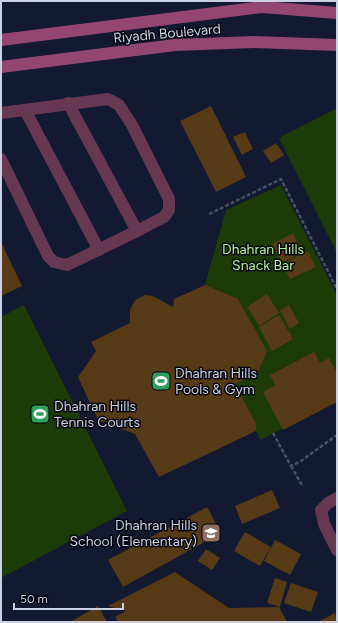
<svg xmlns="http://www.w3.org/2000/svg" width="338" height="623" font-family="Figtree,sans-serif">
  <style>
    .green { fill: #1c3b06 }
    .building { fill: #573a16 }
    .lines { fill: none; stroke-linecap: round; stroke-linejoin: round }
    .path { stroke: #4a5166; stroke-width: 2.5; stroke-dasharray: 4 2; stroke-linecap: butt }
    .minor { stroke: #673851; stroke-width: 12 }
    .secondary { stroke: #924670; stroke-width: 12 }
    .labels { text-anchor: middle; stroke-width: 3; stroke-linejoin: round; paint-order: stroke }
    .street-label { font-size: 14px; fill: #cbd1e2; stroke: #04050f }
    .park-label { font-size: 14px; fill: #b6f596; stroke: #04050f }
    .poi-label { font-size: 14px; fill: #cbd1e2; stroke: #04050f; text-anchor: start }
  </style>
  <rect width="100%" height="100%" fill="#121931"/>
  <g class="green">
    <polygon points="337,108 337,253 279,138"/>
    <polygon points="281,185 337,295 337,401 260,440 235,384 258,373 267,351 205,285 226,210"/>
    <polygon points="24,305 127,511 1,578 1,317"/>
  </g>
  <g class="building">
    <polygon points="211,106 246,177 216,192 180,121"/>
    <polygon points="245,132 253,149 242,155 233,137"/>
    <polygon points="276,143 284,155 271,163 263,151"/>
    <polygon points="293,233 302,252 282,263 272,244"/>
    <polygon points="1,242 22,286 1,296"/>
    <polygon points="308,251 316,267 290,279 282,264"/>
    <polygon points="205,285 238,299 267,351 258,373 235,384 256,424 256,431 159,477 135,434 98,420 78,377 96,351 91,342 130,323 130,310 135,300 145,295 153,296 173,307 174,299"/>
    <polygon points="267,294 279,313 259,326 247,307"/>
    <polygon points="289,305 299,323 290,329 280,310"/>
    <polygon points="279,315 293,339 272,351 259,327"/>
    <polygon points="314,352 320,363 329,358 337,373 337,402 283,430 263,392 275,385 270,375"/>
    <polygon points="272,490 280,508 242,524 235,506"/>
    <polygon points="207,507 221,533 123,587 108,560"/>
    <polygon points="245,532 271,547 260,566 234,551"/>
    <polygon points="275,540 301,554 290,575 264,561"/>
    <polygon points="206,549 220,558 212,570 198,561"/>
    <polygon points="175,572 229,608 279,607 287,622 118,622 115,617 126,611 108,606"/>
    <polygon points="275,578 287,582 280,607 267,603"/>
    <polygon points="291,583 318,592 311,612 284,603"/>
    <polygon points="98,606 107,622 70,622"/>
    <polygon points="335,613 337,622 318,622"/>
  </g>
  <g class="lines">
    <g class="path">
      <polyline points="209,214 281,179 337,289"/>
      <polyline points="273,433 291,466 301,461 337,435"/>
      <polyline points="291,466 303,487"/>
    </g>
    <g class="minor">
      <polyline points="68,103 137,231"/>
      <polyline points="25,110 99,250"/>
      <polyline points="1,113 108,99 119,105 132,125 169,199 169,210 164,217 137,231 67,265 54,262 48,256 1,159"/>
      <polyline points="337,498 328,503 321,510 324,524 337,550"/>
    </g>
    <g class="secondary">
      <polyline points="1,40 262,7 337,13"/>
      <polyline points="1,67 175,45 254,42 337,45"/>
    </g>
  </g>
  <defs>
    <symbol id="stadium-square" viewBox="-11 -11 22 22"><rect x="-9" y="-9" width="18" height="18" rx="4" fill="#2e9e5b" stroke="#04050f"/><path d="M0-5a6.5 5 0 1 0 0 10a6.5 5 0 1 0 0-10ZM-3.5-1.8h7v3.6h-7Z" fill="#fff"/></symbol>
    <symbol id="school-square" viewBox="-11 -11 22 22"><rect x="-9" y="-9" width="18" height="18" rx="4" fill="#8d6e63" stroke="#04050f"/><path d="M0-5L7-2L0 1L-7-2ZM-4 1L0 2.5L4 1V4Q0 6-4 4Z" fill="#fff"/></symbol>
  </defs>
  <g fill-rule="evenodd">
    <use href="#stadium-square" x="150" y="370" width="22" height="22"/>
    <use href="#stadium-square" x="29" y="403" width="22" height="22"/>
    <use href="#school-square" x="200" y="522" width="22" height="22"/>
  </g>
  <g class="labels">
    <g class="street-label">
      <text transform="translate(167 33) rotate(-5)" y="5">Riyadh Boulevard</text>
    </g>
    <g class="park-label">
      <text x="263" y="254">Dhahran Hills<tspan x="263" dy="16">Snack Bar</tspan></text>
    </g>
    <g class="poi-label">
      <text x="175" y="378">Dhahran Hills<tspan x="175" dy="16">Pools &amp; Gym</tspan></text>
      <text x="54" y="411">Dhahran Hills<tspan x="54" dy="16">Tennis Courts</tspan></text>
      <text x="197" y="530" text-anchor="end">Dhahran Hills<tspan x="197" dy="16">School (Elementary)</tspan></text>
    </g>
  </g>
  <rect width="338" height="623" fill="none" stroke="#cbd1e2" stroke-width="4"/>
  <path d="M14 603v6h109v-6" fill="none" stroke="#cbd1e2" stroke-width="2"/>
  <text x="20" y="603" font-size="12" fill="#cbd1e2" stroke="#04050f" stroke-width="3" paint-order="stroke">50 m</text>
</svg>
